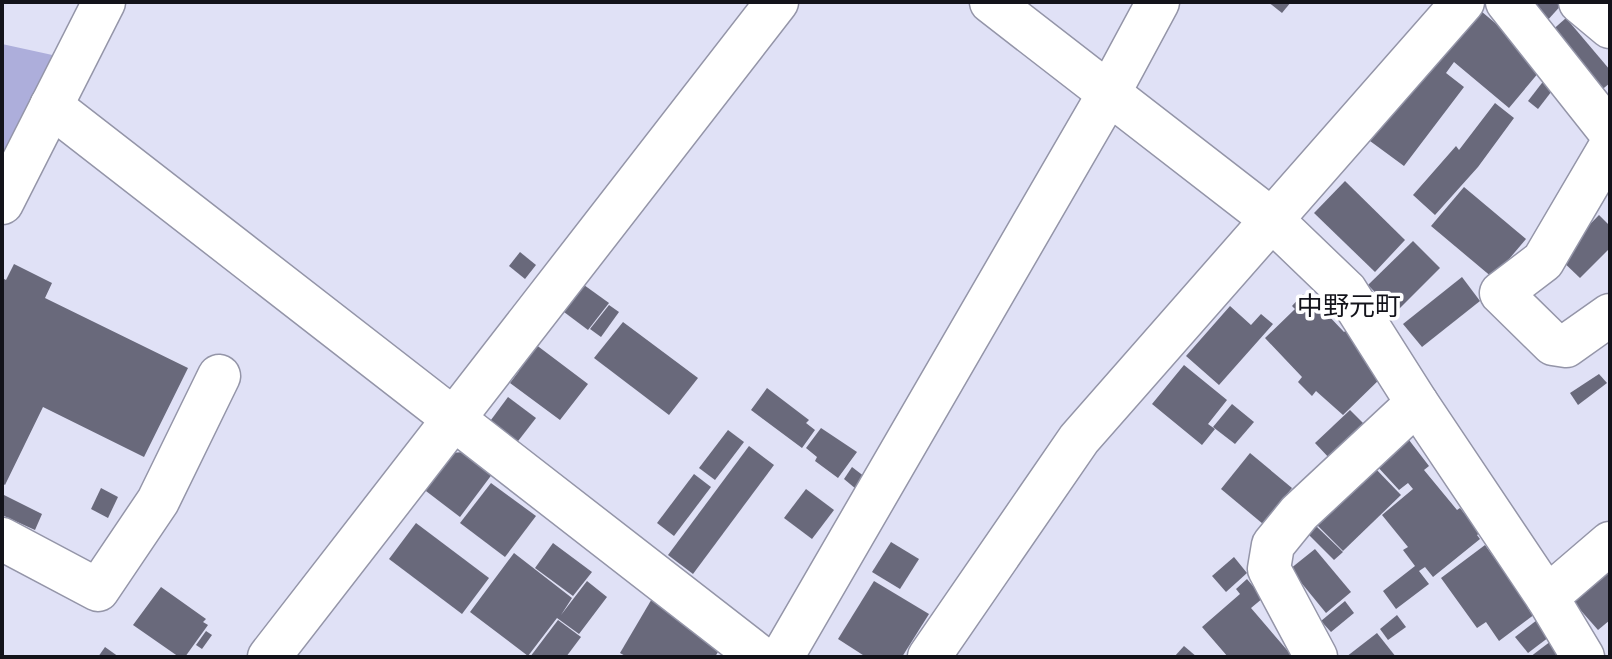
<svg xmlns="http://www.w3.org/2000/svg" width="1612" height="659" font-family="'Fira Sans Condensed','Noto Sans JP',sans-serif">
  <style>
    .green { fill: #adaedb }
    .building { fill: #69697b }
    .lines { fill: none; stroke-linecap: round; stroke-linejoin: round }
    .minor-casing { stroke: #9495a8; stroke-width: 45 }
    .minor { stroke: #fff; stroke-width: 42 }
    .labels { text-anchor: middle; stroke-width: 7; stroke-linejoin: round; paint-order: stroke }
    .quarter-label { font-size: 26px; fill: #13131a; stroke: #fff }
  </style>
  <rect width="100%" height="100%" fill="#e0e1f6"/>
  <polygon class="green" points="2,44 57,56 2,164"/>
  <g class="building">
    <polygon points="1268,2 1291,2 1282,13"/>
    <polygon points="1525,2 1564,2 1546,22"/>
    <polygon points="1475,6 1545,65 1509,108 1454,62 1446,73 1464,87 1404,166 1370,141"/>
    <polygon points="1566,18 1610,70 1610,83 1599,92 1549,33"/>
    <polygon points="1545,79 1555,87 1538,109 1528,101"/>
    <polygon points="1495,103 1514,118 1478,167 1435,215 1413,195 1456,146 1459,150"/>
    <polygon points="1345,181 1405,240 1375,272 1314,213"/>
    <polygon points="1464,187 1526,239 1493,278 1431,226"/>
    <polygon points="1599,215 1610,226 1610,248 1580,278 1558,257"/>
    <polygon points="1413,241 1440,268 1395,313 1368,285"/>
    <polygon points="520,252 536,265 525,279 509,266"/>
    <polygon points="14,264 52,283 45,298 188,368 144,457 43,407 5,485 2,483 2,278 6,280"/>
    <polygon points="1462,277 1480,301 1422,347 1403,324"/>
    <polygon points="584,285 609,303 588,330 564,312"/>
    <polygon points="1303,294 1307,298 1309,295 1344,332 1348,329 1384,375 1343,415 1316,391 1312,396 1298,382 1302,377 1265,338 1295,309 1292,306"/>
    <polygon points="609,305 619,312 601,337 590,329"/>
    <polygon points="1230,306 1251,325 1261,314 1273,324 1219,385 1186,356"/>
    <polygon points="623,322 698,378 669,415 594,358"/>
    <polygon points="535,344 588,384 560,420 510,383 519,371 516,369"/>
    <polygon points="1184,365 1227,400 1208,424 1215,429 1202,445 1152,404"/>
    <polygon points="1599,374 1607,383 1578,405 1570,393"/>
    <polygon points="767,388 809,420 806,423 815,430 802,448 751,410"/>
    <polygon points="508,397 536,418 515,445 488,424"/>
    <polygon points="1232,404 1254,422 1235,444 1213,427"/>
    <polygon points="1350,410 1367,427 1332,461 1315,443"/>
    <polygon points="821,428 857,452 838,478 815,461 817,457 806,448"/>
    <polygon points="728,430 744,442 715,480 699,468"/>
    <polygon points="1409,440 1429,466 1424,470 1457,510 1460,508 1480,533 1477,535 1480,539 1433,577 1425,567 1419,571 1429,584 1396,609 1383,591 1415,566 1403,550 1408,547 1382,515 1413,489 1408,483 1399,490 1376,465"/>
    <polygon points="749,446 774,465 693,574 668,555"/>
    <polygon points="465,452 493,473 460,517 422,488 449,453"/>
    <polygon points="1250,453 1292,488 1263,524 1221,489"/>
    <polygon points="1373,466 1401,495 1343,551 1315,523"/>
    <polygon points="852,467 865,477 856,489 844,479"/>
    <polygon points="694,474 711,487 674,536 657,523"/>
    <polygon points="491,483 536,516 505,557 460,523"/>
    <polygon points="101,488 118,497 108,518 91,509"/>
    <polygon points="806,489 834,510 812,539 784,518"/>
    <polygon points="2,494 42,514 35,530 2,515"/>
    <polygon points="416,523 489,578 462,614 389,559"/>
    <polygon points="1314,524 1343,552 1334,560 1306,532"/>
    <polygon points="891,542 919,559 900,589 872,572"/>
    <polygon points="553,543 592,572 573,596 535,568"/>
    <polygon points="1485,545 1535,614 1499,641 1486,622 1477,628 1441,578"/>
    <polygon points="1315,549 1351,592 1326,613 1290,569"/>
    <polygon points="514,553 572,598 561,615 587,581 607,597 579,634 557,618 528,656 470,612"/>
    <polygon points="1234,557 1247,573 1226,592 1212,576"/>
    <polygon points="1610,563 1610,620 1598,630 1569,597"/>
    <polygon points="1247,579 1263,598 1251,608 1293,657 1228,657 1202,627 1240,594 1236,589"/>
    <polygon points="874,581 929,614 902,657 866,657 838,639"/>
    <polygon points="161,587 206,619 203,622 208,625 185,657 179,657 133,625"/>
    <polygon points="653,597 725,640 715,657 627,657 620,653"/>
    <polygon points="1345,601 1354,613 1331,632 1321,621"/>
    <polygon points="1397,615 1406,627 1388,640 1380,629"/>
    <polygon points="1541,617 1553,634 1528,653 1515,637"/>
    <polygon points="558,620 581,637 566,657 530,657"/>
    <polygon points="206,631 212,635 202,649 196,645"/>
    <polygon points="1377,633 1396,657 1346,657"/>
    <polygon points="1555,638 1569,657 1530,657"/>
    <polygon points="1184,646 1197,657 1174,657"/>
    <polygon points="105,647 119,657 98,657"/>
  </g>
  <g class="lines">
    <defs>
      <g id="minor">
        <polyline points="991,2 1271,219 1346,291 1417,403 1547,597 1583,657"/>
        <polyline points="1507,2 1610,132"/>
        <polyline points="1580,2 1610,27"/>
        <polyline points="51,106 760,657"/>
        <polyline points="1610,147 1543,261 1501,293 1553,344 1566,346 1610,315"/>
        <polyline points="2,203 104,2"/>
        <polyline points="2,539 98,590 158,501 219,376"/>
        <polyline points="1547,597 1610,543"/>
        <polyline points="269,657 777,2"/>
        <polyline points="782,657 1109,93 1158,2"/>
        <polyline points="929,657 1079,439 1463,2"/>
        <polyline points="1316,657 1269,569 1273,545 1299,513 1417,403"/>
      </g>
    </defs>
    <use href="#minor" class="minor-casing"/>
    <use href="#minor" class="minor"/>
  </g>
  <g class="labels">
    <g class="quarter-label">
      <text x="1349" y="315">中野元町</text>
    </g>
  </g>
  <rect width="1612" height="659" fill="none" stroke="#13131a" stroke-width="8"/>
</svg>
